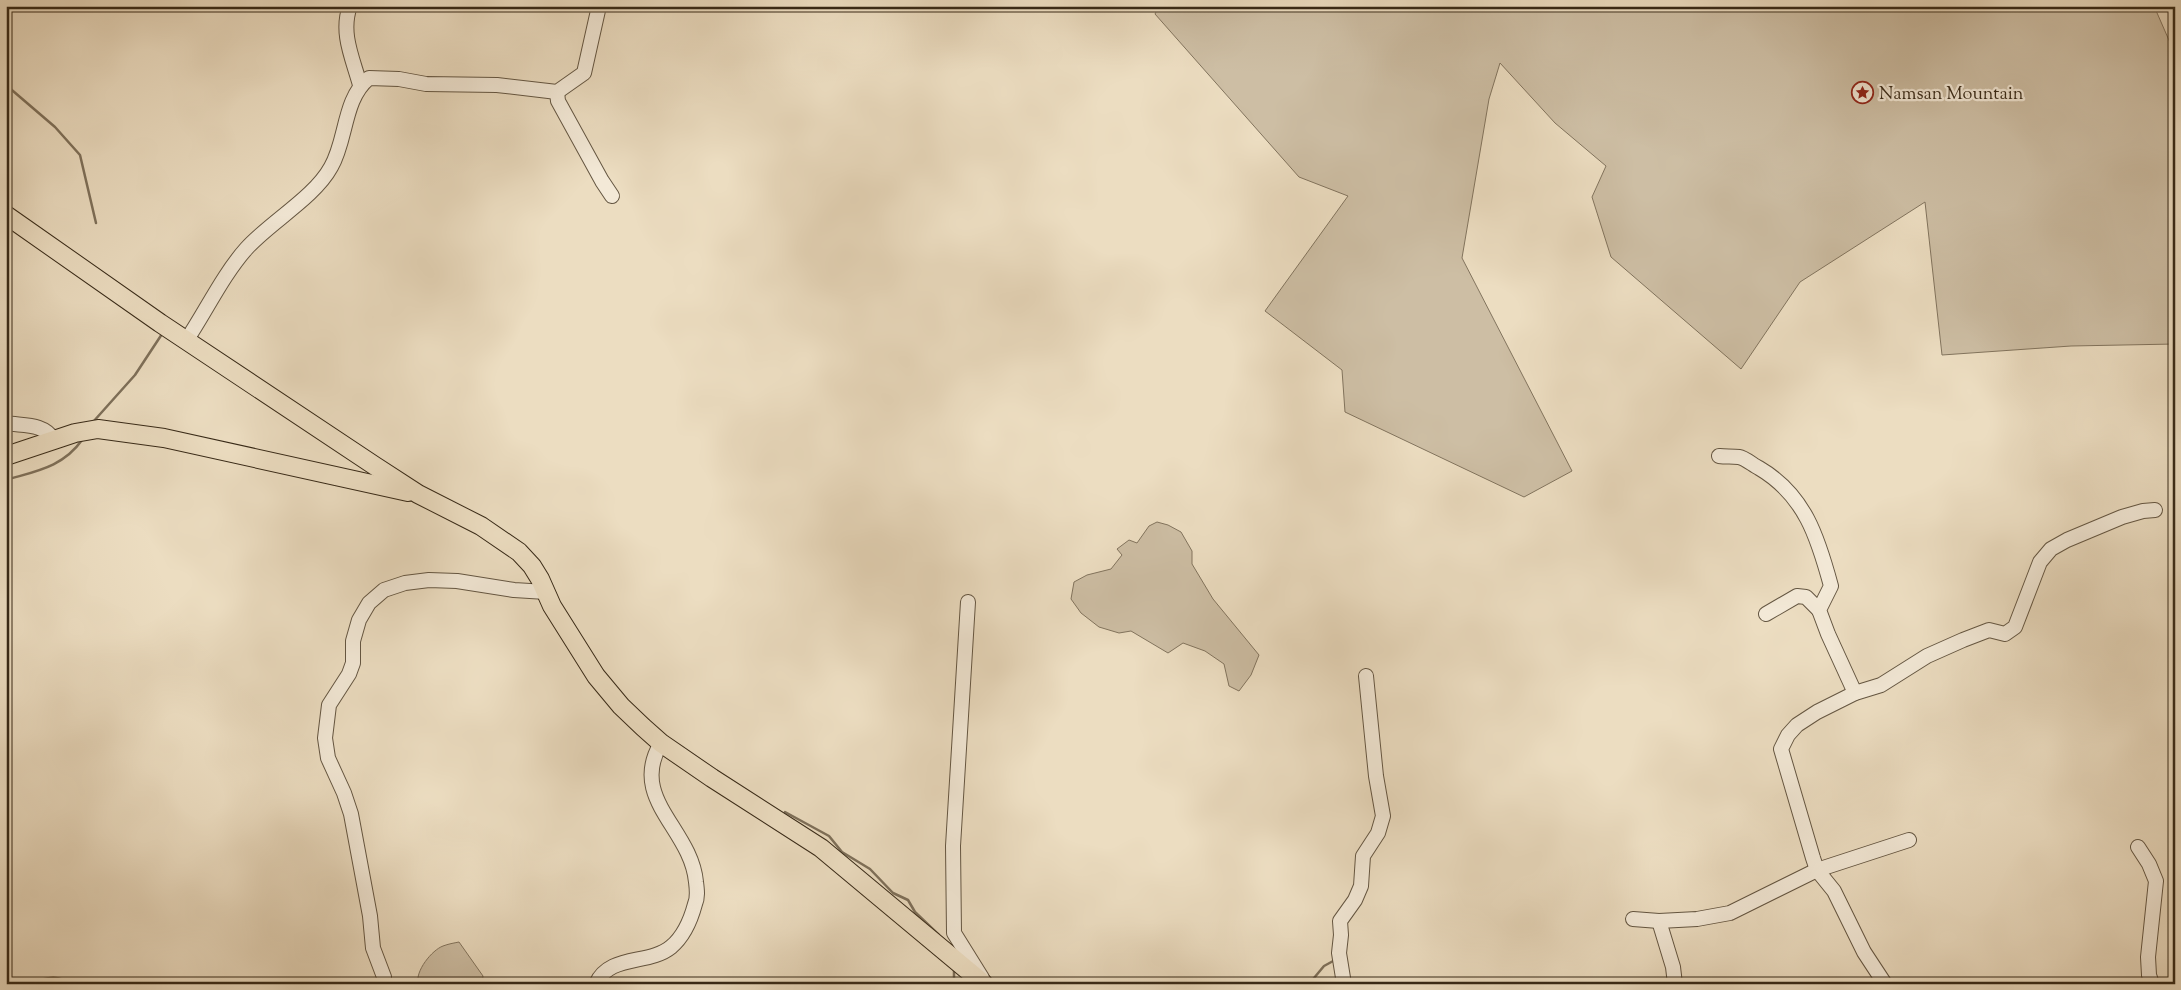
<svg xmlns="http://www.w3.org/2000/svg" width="2181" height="990" font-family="'Sorts Mill Goudy',serif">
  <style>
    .green { fill: #cdbea4; stroke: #82745e }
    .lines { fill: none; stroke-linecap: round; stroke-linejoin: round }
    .stream { stroke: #7e705a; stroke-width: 2.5 }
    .minor-casing { stroke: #645642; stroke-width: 16 }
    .major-casing { stroke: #372917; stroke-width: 20 }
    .minor { stroke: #f3e9d7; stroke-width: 14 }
    .major { stroke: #ecddc1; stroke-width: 18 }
    .labels { text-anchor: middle; stroke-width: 4.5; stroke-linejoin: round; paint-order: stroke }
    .poi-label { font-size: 18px; fill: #372917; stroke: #f3e9d7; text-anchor: start }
  </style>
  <rect width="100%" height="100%" fill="#ecddc1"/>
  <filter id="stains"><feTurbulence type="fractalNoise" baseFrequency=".004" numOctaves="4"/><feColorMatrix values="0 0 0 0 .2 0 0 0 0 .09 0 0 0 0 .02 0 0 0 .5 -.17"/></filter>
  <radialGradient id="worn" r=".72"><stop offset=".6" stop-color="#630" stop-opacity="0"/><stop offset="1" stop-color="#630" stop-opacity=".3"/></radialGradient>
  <g class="green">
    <polygon points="1159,6 2154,6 2175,54 2175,344 2071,346 1942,355 1925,202 1800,282 1741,369 1611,257 1592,197 1606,166 1555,123 1500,63 1489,99 1462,258 1572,471 1524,497 1345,412 1342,370 1265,311 1348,196 1299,177 1155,14"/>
    <polygon points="1157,522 1168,525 1181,532 1192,551 1192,564 1213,599 1259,655 1251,675 1239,691 1229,686 1224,664 1205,651 1183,643 1168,653 1131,631 1119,633 1099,627 1081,613 1071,599 1074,582 1087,575 1111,569 1122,555 1117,549 1129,540 1137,543 1149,526"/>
    <path d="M 459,942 L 483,976 L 482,984 L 418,984 C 415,971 432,950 443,946 C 448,944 454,943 459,942 Z"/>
  </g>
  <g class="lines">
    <g class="stream">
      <polyline points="6,85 55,127 80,155 96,223"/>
      <polyline points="93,422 135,375 162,334"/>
      <path d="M 6,480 C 36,471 63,467 82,440"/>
      <polyline points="785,812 829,836 842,852 870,869 893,893 908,900 915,912 939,935"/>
      <polyline points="954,967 954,984"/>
      <path d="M 33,984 C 45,977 59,975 71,984"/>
      <polyline points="1309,984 1324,966 1335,960"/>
    </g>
    <defs>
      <g id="minor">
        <path d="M 350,6 C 340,33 353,59 360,85"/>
        <polyline points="557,92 558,101 602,181 612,196"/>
        <path d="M 186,341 C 206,311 223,275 246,249 C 270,222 314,198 331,167 C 347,140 343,99 369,78 L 399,79 L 426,84 L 497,85 L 557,92 L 584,73 L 599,6"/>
        <path d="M 6,423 C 24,426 44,423 54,440"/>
        <path d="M 1719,456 C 1726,457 1732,456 1739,457 C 1745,458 1753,465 1759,468 C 1805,495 1818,538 1831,586 L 1819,610 L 1828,634 L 1855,693"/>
        <polyline points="968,602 953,846 954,933 982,978"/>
        <polyline points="1766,614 1797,596 1806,597 1819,610"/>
        <polyline points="2138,847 2149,864 2156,881 2148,957 2149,975 2152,984"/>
        <polyline points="1633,919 1659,921 1697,919 1730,913 1817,870 1909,840"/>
        <polyline points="1659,921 1673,967 1675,984"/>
        <polyline points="384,984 384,977 373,948 370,916 351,814 344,793 328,758 325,738 329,705 349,674 353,663 353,641 359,620 369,603 384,590 405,583 429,580 457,581 514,590 546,592"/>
        <path d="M 596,984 C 609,954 649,965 671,947 C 683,937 691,919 695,904 C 698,897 697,890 696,882 C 691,828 628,799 661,743"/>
        <polyline points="1344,984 1339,953 1341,935 1340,921 1355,900 1361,886 1363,856 1378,833 1383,816 1376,776 1366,676"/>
        <polyline points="1885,984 1864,952 1834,891 1817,870 1813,858 1781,749 1788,735 1797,725 1817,712 1855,693 1881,685 1927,656 1963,640 1989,630 2005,634 2015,627 2040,562 2051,549 2067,540 2122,517 2143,511 2155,510"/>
      </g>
      <g id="major">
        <polyline points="6,215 160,323 375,466 418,494 481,526 519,552 532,566 540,579 552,606 596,676 621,706 643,727 661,743 712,778 821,848 984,984"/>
        <polyline points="6,456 75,433 98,429 164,438 408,492"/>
      </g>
    </defs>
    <use href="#minor" class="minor-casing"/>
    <use href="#major" class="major-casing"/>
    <use href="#minor" class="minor"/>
    <use href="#major" class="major"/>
  </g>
  <defs>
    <symbol id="sight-ring" viewBox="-11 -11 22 22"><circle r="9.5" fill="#f3e9d7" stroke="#8f2418" stroke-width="1.5"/><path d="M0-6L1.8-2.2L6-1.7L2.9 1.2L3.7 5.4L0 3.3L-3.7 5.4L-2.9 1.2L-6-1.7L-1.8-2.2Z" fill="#8f2418"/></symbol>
  </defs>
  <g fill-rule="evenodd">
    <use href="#sight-ring" x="1850" y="80" width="25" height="25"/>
  </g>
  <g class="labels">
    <g class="poi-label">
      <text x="1879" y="99">Namsan Mountain</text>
    </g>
  </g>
  <rect width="2181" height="990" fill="none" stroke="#ecddc1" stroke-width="25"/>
  <rect x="8" y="8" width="2166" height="975" fill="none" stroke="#372917" stroke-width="2.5"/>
  <rect x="12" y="12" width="2156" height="965" fill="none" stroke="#372917"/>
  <rect width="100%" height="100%" filter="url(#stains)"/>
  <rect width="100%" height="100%" fill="url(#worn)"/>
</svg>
